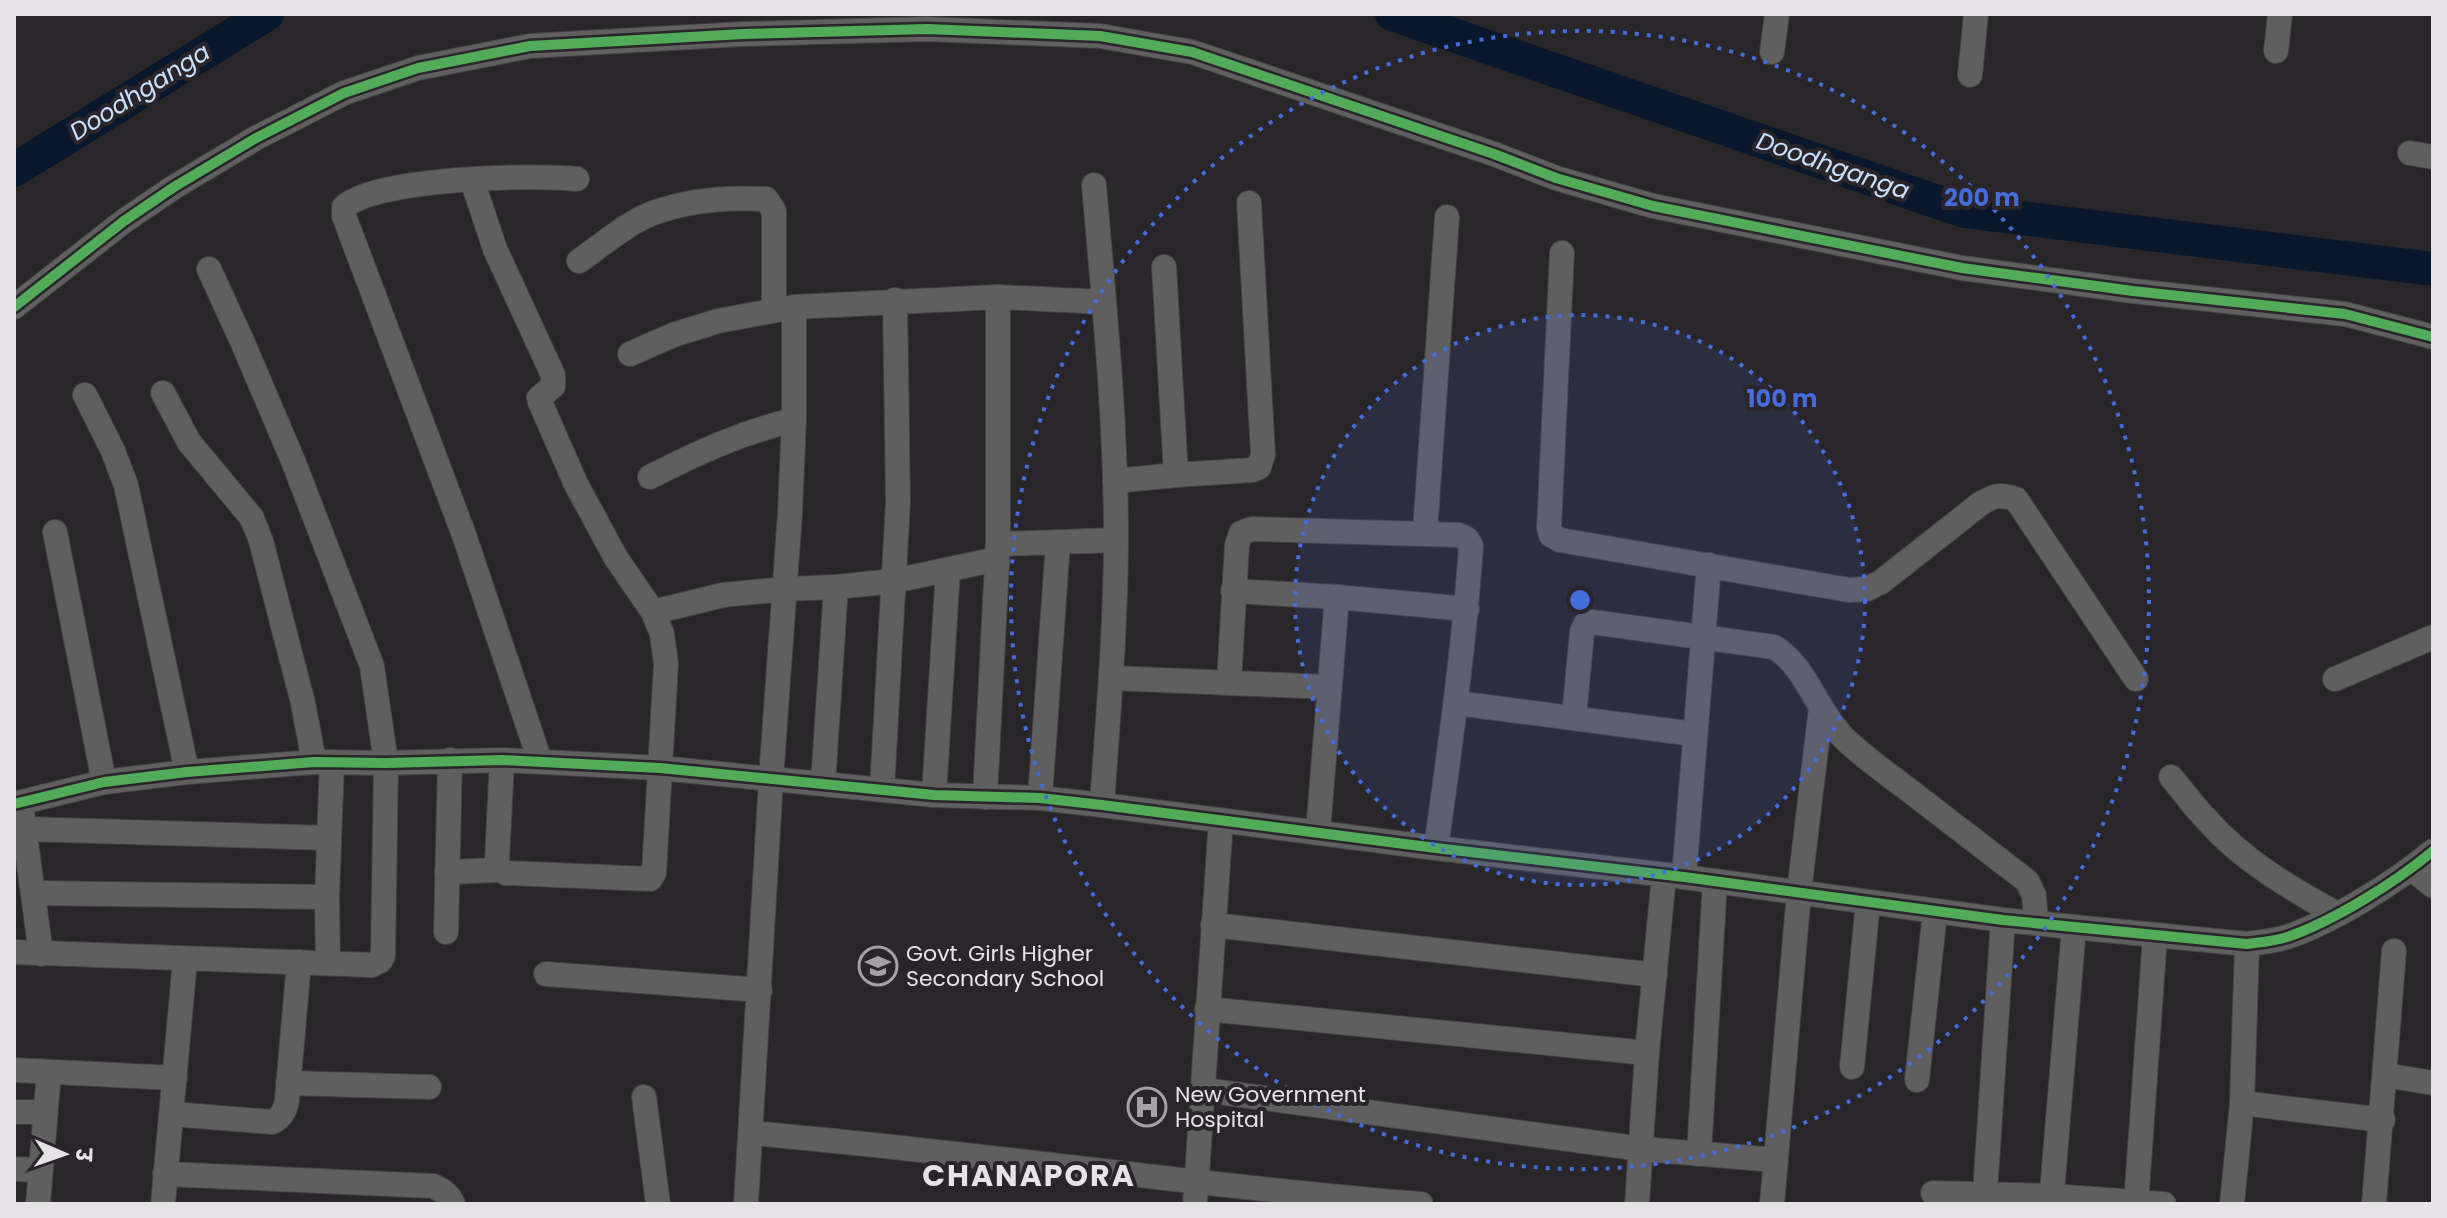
<svg xmlns="http://www.w3.org/2000/svg" width="2447" height="1218" font-family="Poppins,'Noto Sans Devanagari',sans-serif">
  <style>
    .lines { fill: none; stroke-linecap: round; stroke-linejoin: round }
    .river { stroke: #08172b; stroke-width: 34 }
    .minor-casing { stroke: #444144; stroke-width: 26 }
    .minor { stroke: #605f60; stroke-width: 24 }
    .cycleway-casing { stroke: #29252a; stroke-width: 15 }
    .cycleway { stroke: #51ab58; stroke-width: 10 }
    .ring { fill: none; stroke: #456cdb; stroke-width: 4; stroke-dasharray: 4 8 }
    .labels { text-anchor: middle; stroke-width: 8; stroke-linejoin: round; paint-order: stroke }
    .poi-label { font-size: 22px; fill: #e6e3e6; stroke: #29252a; text-anchor: start }
    .water-label { font-size: 24px; font-style: italic; fill: #c9e0fe; stroke: #29252a }
    .district-label { font-size: 30px; font-weight: bold; letter-spacing: 2px; fill: #e6e3e6; stroke: #29252a }
    .centre { fill: #456cdb; stroke: #29252a; stroke-width: 4 }
    .ring-label { font-size: 24px; text-anchor: middle; font-weight: bold; fill: #456cdb; stroke: #29252a; stroke-width: 8; stroke-linejoin: round; paint-order: stroke }
  </style>
  <rect width="100%" height="100%" fill="#282629"/>
  <g class="lines">
    <g class="river">
      <polyline points="1392,14 1964,211 2433,269"/>
      <polyline points="14,170 267,14"/>
    </g>
    <defs>
      <g id="minor">
        <polyline points="2276,51 2280,14"/>
        <polyline points="1772,52 1777,14"/>
        <polyline points="1970,75 1976,14"/>
        <polyline points="2410,153 2433,157"/>
        <polyline points="472,180 495,249 553,375 553,386 539,398 540,402 576,484 616,558 653,612 662,634 666,664 654,873 650,879 506,873 499,870 497,861 502,760"/>
        <path d="M 1094,185 C 1104,302 1116,420 1116,537 C 1116,626 1108,716 1102,805"/>
        <path d="M 1562,253 L 1549,528 L 1551,535 L 1560,540 L 1849,590 L 1867,589 L 1881,582 L 1980,504 C 1995,495 1999,494 2016,499 L 2136,679"/>
        <path d="M 579,261 C 602,245 627,223 653,213 C 688,200 730,197 766,199 L 774,211 L 774,310"/>
        <polyline points="1164,267 1176,475"/>
        <polyline points="14,307 124,221 174,187 256,138 344,93 418,68 530,46 743,34 927,29 1100,36 1192,52 1494,154 1556,178 1653,206 1962,268 2133,291 2345,314 2433,337"/>
        <polyline points="630,354 673,335 718,321 794,307 998,297 1104,302"/>
        <polyline points="163,393 189,442 252,518 261,541 303,703 314,762"/>
        <polyline points="85,395 113,451 126,485 187,772"/>
        <path d="M 650,477 C 697,453 742,432 794,420"/>
        <polyline points="1115,481 1176,475 1253,470 1259,467 1263,455 1249,203"/>
        <polyline points="55,532 104,782"/>
        <polyline points="1425,532 1447,217"/>
        <polyline points="998,544 1116,540"/>
        <polyline points="1233,591 1337,597 1467,609"/>
        <polyline points="653,612 723,595 785,589 836,587 894,581 997,559"/>
        <polyline points="1111,678 1330,687"/>
        <polyline points="2335,679 2433,637"/>
        <path d="M 1229,682 L 1237,545 L 1241,533 L 1252,529 L 1459,535 L 1467,539 L 1471,546 C 1464,647 1450,748 1436,848"/>
        <polyline points="1457,703 1694,734"/>
        <path d="M 1574,717 L 1582,632 L 1585,625 L 1592,622 L 1774,647 C 1806,666 1816,710 1844,738 C 1864,758 1888,774 1910,791 C 1949,821 1988,851 2027,881 L 2034,895 L 2036,922"/>
        <path d="M 540,761 L 464,535 L 344,216 L 344,207 C 376,178 533,174 577,179"/>
        <path d="M 2171,777 C 2183,791 2194,807 2207,820 C 2243,861 2290,888 2337,914"/>
        <polyline points="823,784 836,587"/>
        <polyline points="882,790 898,502 895,300"/>
        <polyline points="934,795 948,570"/>
        <polyline points="985,797 998,544 998,297"/>
        <polyline points="1040,798 1058,542"/>
        <path d="M 14,804 L 104,782 L 187,772 L 314,762 L 386,763 L 502,760 L 660,768 L 934,795 L 1040,798 L 1102,805 L 1436,848 L 1684,877 L 2003,920 L 2247,944 C 2261,942 2277,941 2290,936 C 2335,920 2396,882 2433,851"/>
        <polyline points="22,813 41,954"/>
        <polyline points="25,829 329,838"/>
        <polyline points="1318,832 1337,597"/>
        <polyline points="2412,869 2433,886"/>
        <polyline points="447,872 499,870"/>
        <polyline points="1684,877 1709,565"/>
        <polyline points="34,893 327,897"/>
        <polyline points="1213,925 1655,975"/>
        <polyline points="446,932 450,760"/>
        <polyline points="14,952 372,965 380,961 383,956 386,763 372,666 294,463 242,341 209,269"/>
        <polyline points="328,963 327,897 332,762"/>
        <polyline points="546,974 760,990"/>
        <polyline points="1207,1009 1647,1053"/>
        <polyline points="1852,1067 1868,902"/>
        <polyline points="14,1070 175,1078"/>
        <polyline points="2385,1075 2433,1083"/>
        <polyline points="1917,1080 1935,912"/>
        <polyline points="288,1083 429,1087"/>
        <polyline points="1204,1090 1642,1149 1776,1160"/>
        <polyline points="644,1097 658,1204"/>
        <polyline points="2242,1103 2383,1120"/>
        <polyline points="14,1112 45,1112"/>
        <path d="M 172,1114 L 272,1122 C 282,1117 285,1111 287,1100 L 299,962"/>
        <path d="M 751,1133 C 975,1152 1197,1186 1421,1204"/>
        <polyline points="1699,1154 1715,881"/>
        <polyline points="14,1169 40,1170"/>
        <path d="M 165,1174 L 433,1186 C 442,1190 449,1194 453,1204"/>
        <polyline points="1933,1193 2052,1196 2164,1204"/>
        <polyline points="1985,1193 2003,920"/>
        <polyline points="38,1204 49,1072"/>
        <polyline points="163,1204 185,960"/>
        <polyline points="746,1204 771,779 790,513 794,420 794,307"/>
        <polyline points="1195,1204 1221,820"/>
        <polyline points="1637,1204 1647,1053 1664,875"/>
        <polyline points="1772,1204 1799,892 1821,708"/>
        <polyline points="2051,1204 2074,927"/>
        <polyline points="2136,1204 2155,936"/>
        <polyline points="2232,1204 2242,1103 2247,944"/>
        <polyline points="2374,1204 2394,951"/>
      </g>
    </defs>
    <use href="#minor" class="minor-casing"/>
    <use href="#minor" class="minor"/>
    <defs>
      <g id="cycleway">
        <polyline points="14,307 124,221 174,187 256,138 344,93 418,68 530,46 743,34 927,29 1100,36 1192,52 1494,154 1556,178 1653,206 1962,268 2133,291 2345,314 2433,337"/>
        <path d="M 14,804 L 104,782 L 187,772 L 314,762 L 386,763 L 502,760 L 660,768 L 934,795 L 1040,798 L 1102,805 L 1436,848 L 1684,877 L 2003,920 L 2247,944 C 2261,942 2277,941 2290,936 C 2335,920 2396,882 2433,851"/>
      </g>
    </defs>
    <use href="#cycleway" class="cycleway-casing"/>
    <use href="#cycleway" class="cycleway"/>
  </g>
  <circle cx="1580" cy="600" r="285" fill="#456cdb" fill-opacity=".12"/>
  <g class="ring">
    <circle cx="1580" cy="600" r="285"/>
    <circle cx="1580" cy="600" r="569"/>
  </g>
  <defs>
    <symbol id="school-ring" viewBox="-11 -11 22 22"><circle r="9.5" fill="#29252a" stroke="#a4a1a4" stroke-width="1.5"/><path d="M0-5L7-2L0 1L-7-2ZM-4 1L0 2.5L4 1V4Q0 6-4 4Z" fill="#a4a1a4"/></symbol>
    <symbol id="hospital-ring" viewBox="-11 -11 22 22"><circle r="9.5" fill="#29252a" stroke="#a4a1a4" stroke-width="1.5"/><path d="M-5-5h3v3.5h4V-5h3V5h-3V1.5h-4V5h-3Z" fill="#a4a1a4"/></symbol>
  </defs>
  <g fill-rule="evenodd">
    <use href="#school-ring" x="856" y="944" width="44" height="44"/>
    <use href="#hospital-ring" x="1125" y="1085" width="44" height="44"/>
  </g>
  <g class="labels">
    <g class="poi-label">
      <text x="906" y="961">Govt. Girls Higher<tspan x="906" dy="25">Secondary School</tspan></text>
      <text x="1175" y="1102">New Government<tspan x="1175" dy="25">Hospital</tspan></text>
    </g>
    <g class="water-label">
      <text transform="translate(140 92) rotate(-32)" y="8">Doodhganga</text>
      <text transform="translate(1833 166) rotate(19)" y="8">Doodhganga</text>
    </g>
    <g class="district-label">
      <text x="1029" y="1186">CHANAPORA</text>
    </g>
  </g>
  <circle cx="1580" cy="600" r="12" class="centre"/>
  <g class="ring-label">
    <text x="1982" y="206">200 m</text>
    <text x="1782" y="407">100 m</text>
  </g>
  <rect width="2447" height="1218" fill="none" stroke="#e6e3e6" stroke-width="32"/>
  <g transform="translate(64 1154) rotate(92)" stroke="#29252a" stroke-width="6" paint-order="stroke">
  <path d="M0-6L14 30L0 20L-14 30Z" fill="#e6e3e6"/>
  <text y="-12" font-size="22" font-weight="bold" text-anchor="middle" fill="#e6e3e6">उ</text>
  </g>
</svg>
